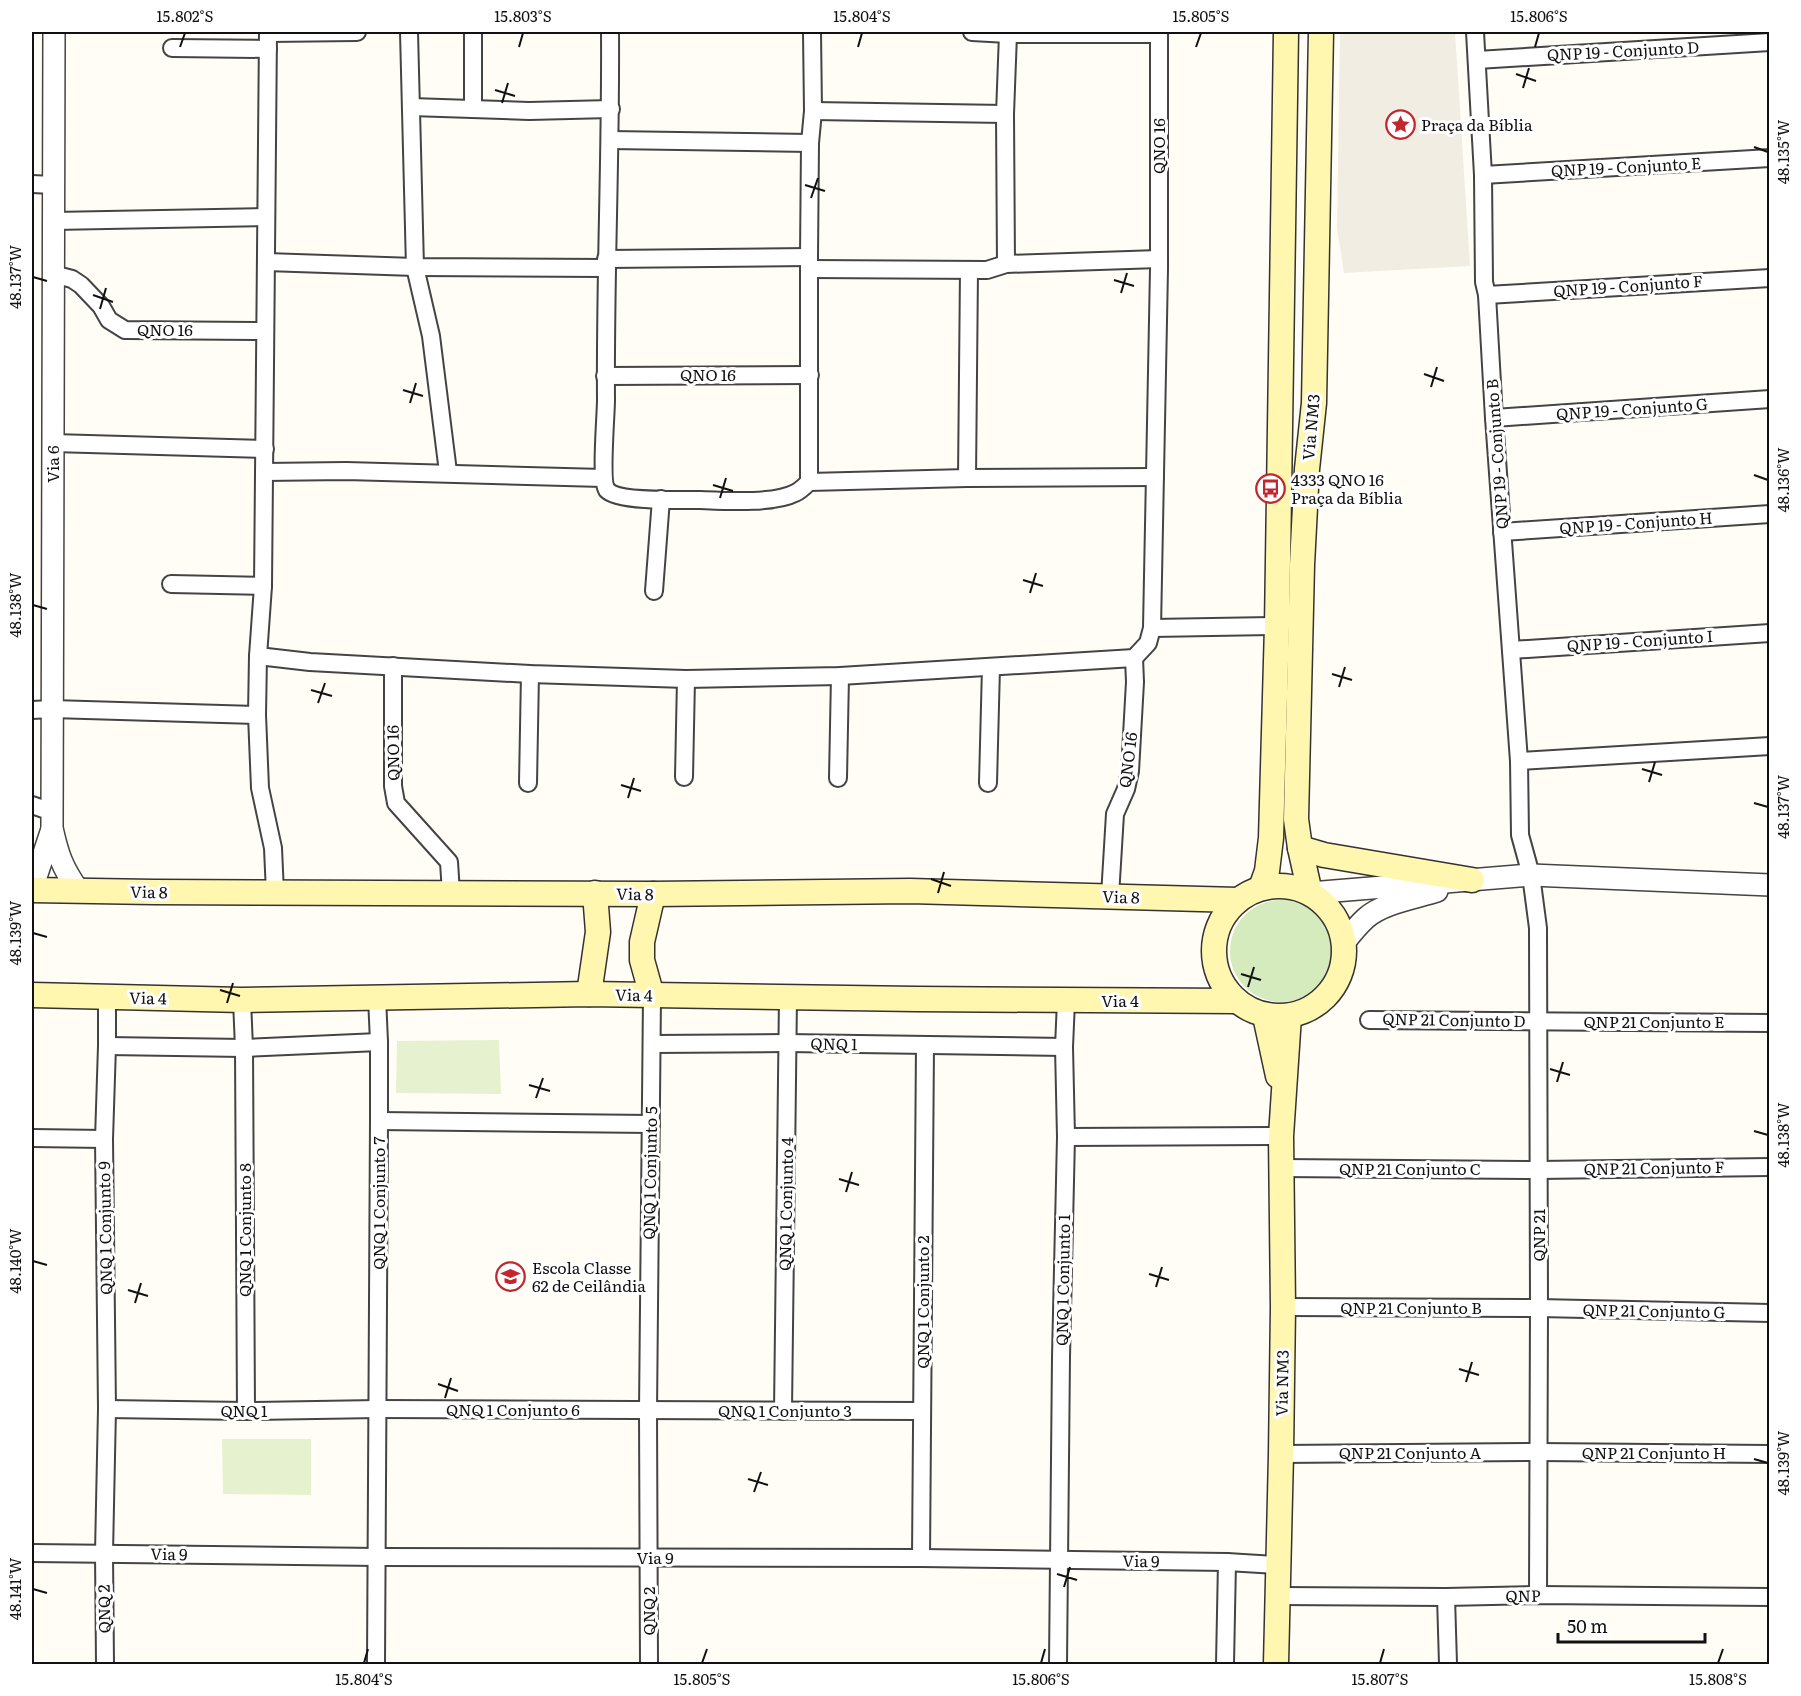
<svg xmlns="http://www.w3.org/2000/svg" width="1801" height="1696" font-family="Literata,serif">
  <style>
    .green { fill: #d5ebbd }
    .pitch { fill: #e6f2cf }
    .plaza { fill: #f1ede2 }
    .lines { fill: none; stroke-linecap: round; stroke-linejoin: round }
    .minor-casing { stroke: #444; stroke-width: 20 }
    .tertiary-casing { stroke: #444; stroke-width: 24 }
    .secondary-casing { stroke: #333; stroke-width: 27 }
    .minor { stroke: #fff; stroke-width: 16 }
    .tertiary { stroke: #fff; stroke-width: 21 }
    .secondary { stroke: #fff6b0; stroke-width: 24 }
    .ticks { fill: none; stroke: #111; stroke-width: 2 }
    .labels { text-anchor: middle; stroke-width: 6; stroke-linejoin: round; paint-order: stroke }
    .street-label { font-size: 16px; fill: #111; stroke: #fff }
    .poi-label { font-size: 16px; fill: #111; stroke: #fff; text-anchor: start }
    .neatline { fill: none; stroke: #111; stroke-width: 2 }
    .ticks-label { font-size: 15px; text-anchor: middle; fill: #111 }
  </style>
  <rect width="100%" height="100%" fill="#fffdf5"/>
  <circle class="green" cx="1281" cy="951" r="51"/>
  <g class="pitch">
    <polygon points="499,1040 501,1094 396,1093 397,1041"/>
    <polygon points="222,1439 311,1439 311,1495 223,1494"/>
  </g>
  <polygon class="plaza" points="1340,32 1455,32 1470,266 1344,273 1337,228"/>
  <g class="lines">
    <defs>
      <g id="minor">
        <polyline points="268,32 263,586 258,656 257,715 260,788 273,848 275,893"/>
        <polyline points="409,32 415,267 431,336 448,472"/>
        <polyline points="473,32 473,109"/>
        <path d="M 610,32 C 611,154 605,277 606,400 C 606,415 600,481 607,490 C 617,502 683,500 700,500 C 725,501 774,504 795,493 C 800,491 805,486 809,482 L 967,478 L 1155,477"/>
        <polyline points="972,32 1008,34 1159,34"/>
        <polyline points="1475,32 1483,175 1484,282 1487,295 1494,418 1519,761 1520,835 1531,875 1538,928 1539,1308 1538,1595"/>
        <polyline points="268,33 357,32"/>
        <polyline points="172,48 268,49"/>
        <polyline points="1477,60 1770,42"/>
        <polyline points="411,107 529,111 611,109"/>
        <polyline points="813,111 1005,114"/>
        <polyline points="610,140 810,143"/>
        <polyline points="1483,175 1770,158"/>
        <polyline points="32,184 53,185"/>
        <polyline points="53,221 266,217"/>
        <polyline points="606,259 809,257"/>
        <polyline points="266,262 415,267 606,268"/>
        <polyline points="1006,264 1005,114 1008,34"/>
        <polyline points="810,269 987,270 1006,264 1159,259"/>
        <polyline points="53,274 72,279 81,285 101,306 109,320 125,330 264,331"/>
        <polyline points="1487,295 1770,278"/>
        <polyline points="605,376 810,375"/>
        <polyline points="1494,418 1770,399"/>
        <polyline points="53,443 265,449"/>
        <polyline points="264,472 346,471 603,478"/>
        <polyline points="967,478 969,270"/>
        <polyline points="809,482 809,257 810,143 813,111 812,32"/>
        <polyline points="1502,532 1770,514"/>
        <polyline points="171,584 263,586"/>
        <polyline points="654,591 661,499"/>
        <polyline points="1152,628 1277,626"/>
        <polyline points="1511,650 1770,633"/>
        <polyline points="258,656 310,662 530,674 686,679 840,676 1134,658 1148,643 1152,628 1159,269 1159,32"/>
        <polyline points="393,666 393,786 396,803 449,862 451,893"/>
        <polyline points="32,710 52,709 257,715"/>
        <polyline points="1519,761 1770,746"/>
        <polyline points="684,777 686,679"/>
        <polyline points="838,778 840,676"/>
        <polyline points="528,783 530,674"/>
        <polyline points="988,783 991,667"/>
        <polyline points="32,805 52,812"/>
        <polyline points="1110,896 1115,814 1126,789 1130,771 1135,682 1134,658"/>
        <polyline points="242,1000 244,1048 246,1411"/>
        <polyline points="1369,1020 1770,1023"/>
        <polyline points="653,1044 787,1043 1064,1047"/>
        <polyline points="107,1046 244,1048 379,1042"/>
        <polyline points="379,1121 651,1124"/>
        <polyline points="1066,1137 1281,1136"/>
        <polyline points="32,1138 104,1139"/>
        <polyline points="1281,1168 1539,1170 1770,1167"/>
        <polyline points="1283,1307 1539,1308 1770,1313"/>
        <polyline points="107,1409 246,1411 378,1409 922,1411"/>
        <polyline points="783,1411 788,997"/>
        <polyline points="1281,1454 1539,1452 1770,1454"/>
        <polyline points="32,1553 378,1557 921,1558 1227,1562 1278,1565"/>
        <polyline points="921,1558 925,1045"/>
        <polyline points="1277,1596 1446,1597 1538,1595 1770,1597"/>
        <polyline points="1446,1597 1448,1664"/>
        <polyline points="105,1664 104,1553 107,1409 104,1139 107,1046 107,998"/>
        <polyline points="376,1664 379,1121 379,1042 377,997"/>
        <polyline points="649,1664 648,1411 652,996"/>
        <polyline points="1058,1664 1061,1357 1066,1137 1064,1047 1066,1001"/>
        <polyline points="1225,1664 1227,1562"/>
      </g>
      <g id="tertiary">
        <path d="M 54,32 L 52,828 C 58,855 62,867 78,890"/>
        <polyline points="32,880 37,874 52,829"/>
        <polyline points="1310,893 1531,875 1770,885"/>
        <path d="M 1343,944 C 1350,935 1357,926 1366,918 C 1383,903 1415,898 1437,891"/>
      </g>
      <g id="secondary">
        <polyline points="1300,848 1324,855 1472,880"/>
        <circle cx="1279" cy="951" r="65"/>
        <polyline points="1261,888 1267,871 1271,838 1277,626 1286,32"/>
        <polyline points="32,890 154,892 653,894 910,891 1238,900"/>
        <polyline points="1310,893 1300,848 1296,819 1302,565 1307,469 1314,403 1321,32"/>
        <polyline points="589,994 598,932 595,893"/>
        <polyline points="32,995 242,1000 589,994 916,999 1236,1001"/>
        <polyline points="652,996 642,960 642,942 653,894"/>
        <polyline points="1265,1016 1278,1076"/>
        <polyline points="1276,1664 1281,1454 1283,1307 1281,1136 1289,1016"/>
      </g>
    </defs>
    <use href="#minor" class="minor-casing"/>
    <use href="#tertiary" class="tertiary-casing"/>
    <use href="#secondary" class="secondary-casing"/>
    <use href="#minor" class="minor"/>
    <use href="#tertiary" class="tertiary"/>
    <use href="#secondary" class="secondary"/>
  </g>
  <path class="ticks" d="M 180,47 L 185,33M 519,47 L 523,33M 858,47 L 862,33M 1196,47 L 1201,33M 1535,47 L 1539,33M 1516,74 L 1536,81M 1523,88 L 1529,68M 495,90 L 515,96M 502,103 L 508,83M 1754,147 L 1768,152M 805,185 L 825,191M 811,198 L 818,178M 33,277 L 47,281M 1114,280 L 1134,286M 1121,293 L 1127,273M 93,295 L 113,302M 100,309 L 106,288M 1424,374 L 1444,381M 1431,387 L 1437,367M 403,390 L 423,396M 410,403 L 416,383M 1754,475 L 1768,480M 713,485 L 733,491M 720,498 L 726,478M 1023,580 L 1043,586M 1030,593 L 1036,573M 33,605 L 47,609M 1332,674 L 1352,680M 1339,687 L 1345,667M 311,690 L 332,696M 318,703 L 325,683M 1642,769 L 1662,775M 1649,782 L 1655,762M 621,785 L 641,791M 628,798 L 634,778M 1754,803 L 1768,807M 931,879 L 951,886M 938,893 L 944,872M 33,933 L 47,937M 1241,974 L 1261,980M 1248,987 L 1254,967M 220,990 L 240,996M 227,1003 L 233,983M 1550,1069 L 1570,1075M 1557,1082 L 1563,1062M 529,1085 L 550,1091M 536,1098 L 543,1078M 1754,1131 L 1768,1135M 839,1179 L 859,1185M 846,1192 L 852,1172M 33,1261 L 47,1265M 1149,1274 L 1169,1280M 1156,1287 L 1162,1267M 128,1290 L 148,1296M 135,1303 L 141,1283M 1459,1369 L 1479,1375M 1466,1382 L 1472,1362M 438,1384 L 458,1391M 445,1398 L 451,1378M 1754,1459 L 1768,1463M 748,1479 L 768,1485M 754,1492 L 761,1472M 1057,1574 L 1077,1580M 1064,1587 L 1070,1567M 33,1589 L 47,1593M 364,1663 L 368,1649M 702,1663 L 707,1649M 1041,1663 L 1045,1649M 1380,1663 L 1384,1649M 1718,1663 L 1723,1649"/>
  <defs>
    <symbol id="sight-ring" viewBox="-11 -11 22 22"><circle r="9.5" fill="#fff" stroke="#c4262e" stroke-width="1.5"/><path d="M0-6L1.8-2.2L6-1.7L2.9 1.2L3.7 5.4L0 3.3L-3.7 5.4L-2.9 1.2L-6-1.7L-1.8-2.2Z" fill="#c4262e"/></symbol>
    <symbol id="bus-ring" viewBox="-11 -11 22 22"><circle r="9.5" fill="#fff" stroke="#c4262e" stroke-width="1.5"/><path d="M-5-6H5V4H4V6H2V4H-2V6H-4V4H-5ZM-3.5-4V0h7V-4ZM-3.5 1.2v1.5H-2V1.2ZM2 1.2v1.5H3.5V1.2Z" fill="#c4262e"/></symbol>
    <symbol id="school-ring" viewBox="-11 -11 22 22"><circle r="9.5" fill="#fff" stroke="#c4262e" stroke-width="1.5"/><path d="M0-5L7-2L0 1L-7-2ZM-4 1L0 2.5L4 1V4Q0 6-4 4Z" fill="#c4262e"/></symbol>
  </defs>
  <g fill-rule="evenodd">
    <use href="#sight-ring" x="1384" y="108" width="33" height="33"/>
    <use href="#bus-ring" x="1254" y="472" width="33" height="33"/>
    <use href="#school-ring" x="494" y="1260" width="33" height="33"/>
  </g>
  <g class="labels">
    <g class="street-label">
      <text transform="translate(1623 51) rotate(-3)" y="6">QNP 19 - Conjunto D</text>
      <text transform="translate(1159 146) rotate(-90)" y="6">QNO 16</text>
      <text transform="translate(1626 167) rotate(-3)" y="6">QNP 19 - Conjunto E</text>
      <text transform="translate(1628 286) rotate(-4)" y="6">QNP 19 - Conjunto F</text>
      <text x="165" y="336">QNO 16</text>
      <text x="708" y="381">QNO 16</text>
      <text transform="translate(1632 409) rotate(-4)" y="6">QNP 19 - Conjunto G</text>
      <text transform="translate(1311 427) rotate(-85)" y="6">Via NM3</text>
      <text transform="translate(1497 454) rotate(-94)" y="6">QNP 19 - Conjunto B</text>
      <text transform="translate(53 464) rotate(-90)" y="6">Via 6</text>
      <text transform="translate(1636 523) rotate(-4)" y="6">QNP 19 - Conjunto H</text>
      <text transform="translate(1640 641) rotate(-4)" y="6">QNP 19 - Conjunto I</text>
      <text transform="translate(393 753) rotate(-91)" y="6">QNO 16</text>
      <text transform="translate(1128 760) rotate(-83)" y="6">QNO 16</text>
      <text transform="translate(149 892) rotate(1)" y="6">Via 8</text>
      <text transform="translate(635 894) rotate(1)" y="6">Via 8</text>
      <text transform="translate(1121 897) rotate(2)" y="6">Via 8</text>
      <text transform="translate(634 995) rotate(1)" y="6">Via 4</text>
      <text transform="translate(148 998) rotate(1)" y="6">Via 4</text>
      <text x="1120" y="1007">Via 4</text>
      <text transform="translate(1454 1020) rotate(1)" y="6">QNP 21 Conjunto D</text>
      <text x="1654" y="1028">QNP 21 Conjunto E</text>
      <text transform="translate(834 1044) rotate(1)" y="6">QNQ 1</text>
      <text transform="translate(1654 1168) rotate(-1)" y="6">QNP 21 Conjunto F</text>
      <text x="1410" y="1175">QNP 21 Conjunto C</text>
      <text transform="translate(650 1173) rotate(-89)" y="6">QNQ 1 Conjunto 5</text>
      <text transform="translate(379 1203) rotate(-90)" y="6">QNQ 1 Conjunto 7</text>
      <text transform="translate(786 1204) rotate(-89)" y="6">QNQ 1 Conjunto 4</text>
      <text transform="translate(105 1228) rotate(-91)" y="6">QNQ 1 Conjunto 9</text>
      <text transform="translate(245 1230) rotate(-90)" y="6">QNQ 1 Conjunto 8</text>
      <text transform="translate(1539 1235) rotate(-90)" y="6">QNP 21</text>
      <text transform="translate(1063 1280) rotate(-89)" y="6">QNQ 1 Conjunto 1</text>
      <text transform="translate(923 1302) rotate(-90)" y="6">QNQ 1 Conjunto 2</text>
      <text x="1411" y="1314">QNP 21 Conjunto B</text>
      <text transform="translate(1654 1311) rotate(1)" y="6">QNP 21 Conjunto G</text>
      <text transform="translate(1282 1383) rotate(-89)" y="6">Via NM3</text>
      <text x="513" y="1416">QNQ 1 Conjunto 6</text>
      <text x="244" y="1417">QNQ 1</text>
      <text x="785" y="1417">QNQ 1 Conjunto 3</text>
      <text x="1410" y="1459">QNP 21 Conjunto A</text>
      <text x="1654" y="1459">QNP 21 Conjunto H</text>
      <text transform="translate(169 1554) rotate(1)" y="6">Via 9</text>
      <text x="655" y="1564">Via 9</text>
      <text transform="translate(1141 1561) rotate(1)" y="6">Via 9</text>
      <text transform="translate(1523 1596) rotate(-1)" y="6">QNP</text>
      <text transform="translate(104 1609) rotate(-91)" y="6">QNQ 2</text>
      <text transform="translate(649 1611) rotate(-90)" y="6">QNQ 2</text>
    </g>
    <g class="poi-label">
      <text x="1421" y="131">Praça da Bíblia</text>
      <text x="1291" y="486">4333 QNO 16<tspan x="1291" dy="18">Praça da Bíblia</tspan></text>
      <text x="532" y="1274">Escola Classe<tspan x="532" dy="18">62 de Ceilândia</tspan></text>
    </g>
  </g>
  <rect width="1801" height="1696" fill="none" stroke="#ffffff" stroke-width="66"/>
  <path d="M1558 1633v9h147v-9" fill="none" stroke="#111111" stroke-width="3"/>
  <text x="1567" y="1633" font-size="18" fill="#111111" stroke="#ffffff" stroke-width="4.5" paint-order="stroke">50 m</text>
  <rect x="33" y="33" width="1735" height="1630" class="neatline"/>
  <g class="ticks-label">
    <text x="185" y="22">15.802°S</text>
    <text x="523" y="22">15.803°S</text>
    <text x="862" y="22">15.804°S</text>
    <text x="1201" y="22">15.805°S</text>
    <text x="1539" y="22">15.806°S</text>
    <text transform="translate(1784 152) rotate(-90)" y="5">48.135°W</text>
    <text transform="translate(16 277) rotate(-90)" y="5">48.137°W</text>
    <text transform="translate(1784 480) rotate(-90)" y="5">48.136°W</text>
    <text transform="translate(16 605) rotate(-90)" y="5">48.138°W</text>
    <text transform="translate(1784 807) rotate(-90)" y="5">48.137°W</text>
    <text transform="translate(16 933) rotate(-90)" y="5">48.139°W</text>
    <text transform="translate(1784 1135) rotate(-90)" y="5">48.138°W</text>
    <text transform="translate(16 1261) rotate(-90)" y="5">48.140°W</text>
    <text transform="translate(1784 1463) rotate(-90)" y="5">48.139°W</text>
    <text transform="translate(16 1589) rotate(-90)" y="5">48.141°W</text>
    <text x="364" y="1685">15.804°S</text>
    <text x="702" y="1685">15.805°S</text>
    <text x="1041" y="1685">15.806°S</text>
    <text x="1380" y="1685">15.807°S</text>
    <text x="1718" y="1685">15.808°S</text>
  </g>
</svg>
